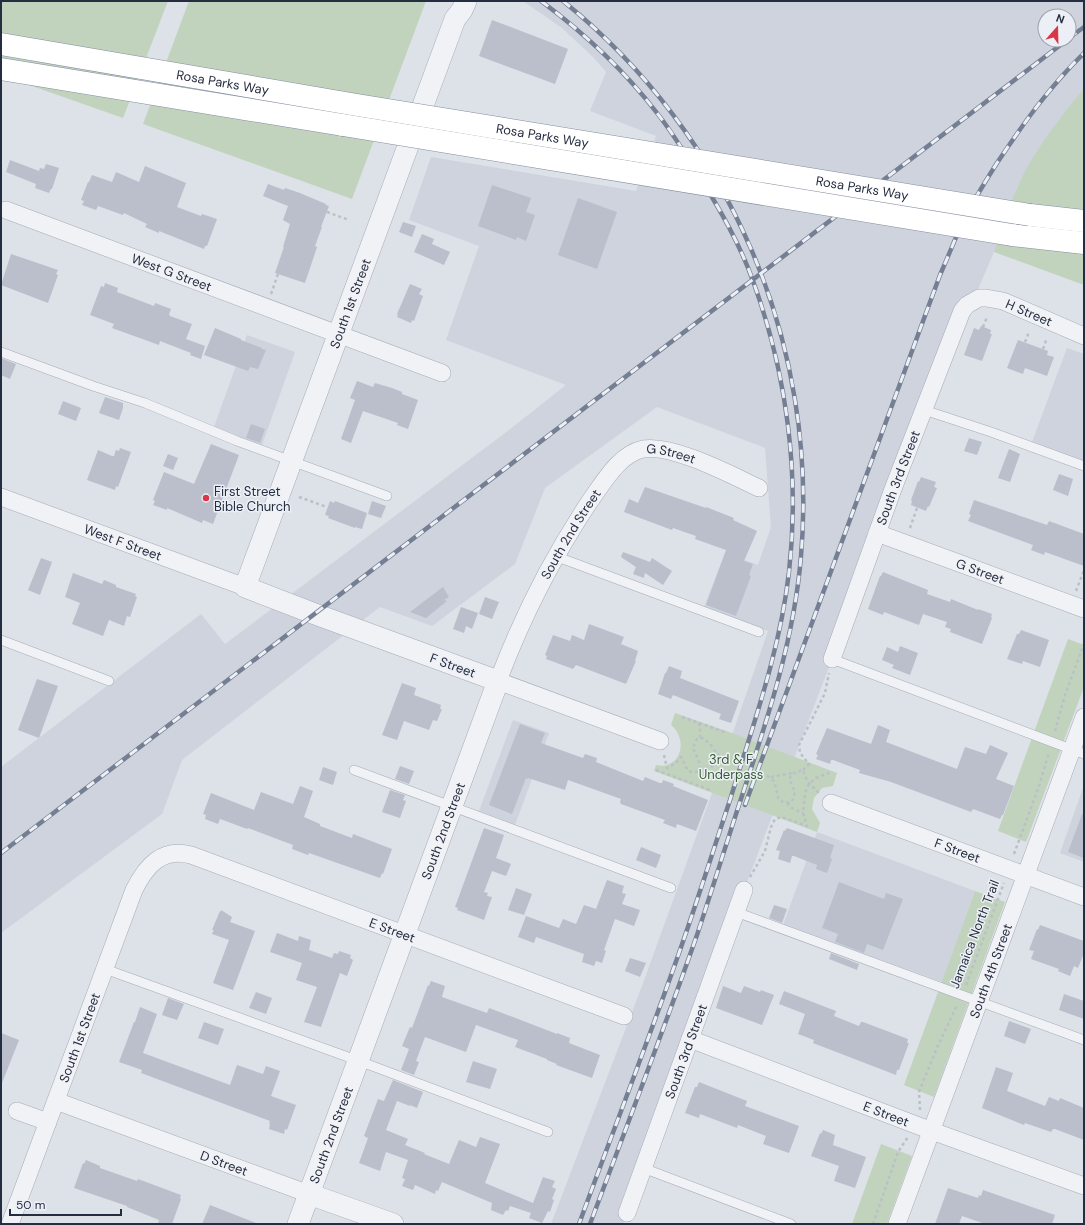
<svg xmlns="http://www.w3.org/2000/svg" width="1085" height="1225" font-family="'DM Sans',sans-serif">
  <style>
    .built { fill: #cfd3dd; fill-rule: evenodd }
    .green { fill: #c1d3bd }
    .building { fill: #babfcb }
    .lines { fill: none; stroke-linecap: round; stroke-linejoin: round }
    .service-casing { stroke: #a6abb6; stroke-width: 10 }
    .minor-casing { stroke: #a6abb6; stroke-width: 18 }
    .tertiary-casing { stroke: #a6abb6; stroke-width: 22 }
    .trunk-casing { stroke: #838da0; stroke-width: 23 }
    .path { stroke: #bbbfc7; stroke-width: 2.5; stroke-dasharray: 3 3; stroke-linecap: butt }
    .service { stroke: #f0f2f6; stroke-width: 9 }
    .minor { stroke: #f0f2f6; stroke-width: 17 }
    .tertiary { stroke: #f0f2f6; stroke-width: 21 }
    .trunk { stroke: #fff; stroke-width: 22 }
    .rail-casing { stroke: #757f93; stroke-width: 4.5 }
    .rail { stroke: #ecf0f6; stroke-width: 3; stroke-dasharray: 9; stroke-linecap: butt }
    .trunk-bridge-casing { stroke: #838da0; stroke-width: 23; stroke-linecap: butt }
    .trunk-bridge { stroke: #fff; stroke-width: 22 }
    .poi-dot { fill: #d83747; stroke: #ecf0f6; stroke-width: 1.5 }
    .labels { text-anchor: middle; stroke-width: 3; stroke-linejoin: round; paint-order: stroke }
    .street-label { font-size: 13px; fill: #252d40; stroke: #ecf0f6 }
    .poi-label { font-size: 13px; fill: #252d40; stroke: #ecf0f6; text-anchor: start }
    .park-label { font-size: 13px; fill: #375c31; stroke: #ecf0f6 }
  </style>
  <rect width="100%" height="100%" fill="#dde1e8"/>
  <g class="built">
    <path d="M 523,1 L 1084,1 L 1084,88 L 1046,139 L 1030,163 L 1017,187 L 994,252 L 973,301 L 832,659 L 744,890 L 623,1224 L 551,1224 L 642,986 L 712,793 L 768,631 L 704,607 L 725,553 L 758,565 L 771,527 L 765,448 L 657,407 L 545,488 L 515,564 L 432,626 L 380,607 L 182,760 L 162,814 L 1,933 L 1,767 L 201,614 L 225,644 L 509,430 L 566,385 L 446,340 L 479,246 L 409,220 L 431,157 L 636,191 L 656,136 L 590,111 L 606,72 L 593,57 L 562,28 ZM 1045,16 L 1069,16 L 1069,40 L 1045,40 Z"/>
    <polygon points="247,335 295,352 262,445 214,427"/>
    <polygon points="1067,348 1084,354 1084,461 1032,442"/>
    <polygon points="513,720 549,733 515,825 479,811"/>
    <polygon points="1084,785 1084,862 1060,853"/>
    <polygon points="817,832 975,891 942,982 783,925"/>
  </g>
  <g class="green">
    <polygon points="1,1 168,1 123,118 1,75"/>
    <polygon points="189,1 426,1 352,199 143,124"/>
    <path d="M 1084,88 L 1084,285 L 994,252 C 1001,230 1008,208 1017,188 C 1032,153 1060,118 1084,88 Z"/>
    <polygon points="1068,639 1084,645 1084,687 1026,842 998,831"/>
    <path d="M 675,713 L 732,733 L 837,773 L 833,786 L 822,788 L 814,798 L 812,809 L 820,823 L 817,832 L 654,771 L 656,765 C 679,771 690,741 671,725 Z"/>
    <polygon points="975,891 1005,902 934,1097 904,1085"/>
    <polygon points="881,1144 912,1156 887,1224 852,1224"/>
  </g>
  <g class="building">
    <polygon points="492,20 568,49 555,84 479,56"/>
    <polygon points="10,160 39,171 40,168 44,169 46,164 59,168 52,189 51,189 49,193 35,188 36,184 6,172"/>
    <polygon points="145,166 186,183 177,207 201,216 202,214 217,219 207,246 205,246 204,249 159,231 159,233 145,227 147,224 124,213 123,215 98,206 96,210 82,205 84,201 81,200 88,182 89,182 92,175 112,182 116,172 139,182"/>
    <polygon points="268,184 284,190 285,188 300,193 326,204 326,205 329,206 321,227 322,227 315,246 317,247 305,283 275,273 284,247 283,247 290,224 283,220 288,206 263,196"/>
    <polygon points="492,185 531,198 526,212 535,215 526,241 517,237 516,240 478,226"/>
    <polygon points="578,198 617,212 597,269 558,255"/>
    <polygon points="403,222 416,226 412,237 399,232"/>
    <polygon points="422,234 434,239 432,244 450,252 444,265 414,252"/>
    <polygon points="11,254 58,270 56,274 58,275 48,303 1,285"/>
    <polygon points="105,283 118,288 117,292 154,306 155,303 171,309 169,314 170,316 192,324 186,339 205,346 201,359 190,355 191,353 160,341 159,345 112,328 114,324 90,315 101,286 104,287"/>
    <polygon points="410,284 422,289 419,294 423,296 414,321 412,320 411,323 397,317 398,315 397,314"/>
    <polygon points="981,326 991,330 990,334 992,334 982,361 964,355 974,328 979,330"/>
    <polygon points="215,328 241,339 241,340 262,348 262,349 266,350 258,369 250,367 248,371 204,355"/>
    <polygon points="1018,340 1048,351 1047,355 1054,357 1047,376 1025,368 1023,374 1007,368"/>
    <polygon points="1,358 16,364 10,379 1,375"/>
    <polygon points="357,381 373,387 375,383 392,388 402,392 402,394 418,400 408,429 397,425 398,423 363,411 351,443 341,439 355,400 350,398"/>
    <polygon points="105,397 123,403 123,408 119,420 99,413"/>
    <polygon points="63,401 81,408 76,421 58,414"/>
    <polygon points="251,424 265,429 260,443 246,438"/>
    <polygon points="969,438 982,442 977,455 964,451"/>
    <polygon points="211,444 239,455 213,524 203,520 202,523 167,508 167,510 153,505 155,501 153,500 164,472 194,484"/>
    <polygon points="120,448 131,452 118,487 116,486 115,490 87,480 98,450 112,456 114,456 116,450 119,451"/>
    <polygon points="1009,449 1020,454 1010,482 998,478"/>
    <polygon points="168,454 178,458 173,470 163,466"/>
    <polygon points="1059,474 1073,479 1068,496 1053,490"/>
    <polygon points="921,477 936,482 934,487 937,488 929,507 928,506 926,511 911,505 912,501 911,500 918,481 919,482"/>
    <polygon points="645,487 706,508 706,507 734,518 733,520 757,531 744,561 753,564 749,575 751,576 736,616 706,605 726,550 695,539 696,536 673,528 672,530 624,512 629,499 638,503"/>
    <polygon points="974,500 1047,525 1049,521 1084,534 1084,566 1045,552 1044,555 1031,550 1033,545 968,521 971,515 969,514"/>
    <polygon points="330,501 334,503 335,501 367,513 362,529 355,527 355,528 328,518 329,516 325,515"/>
    <polygon points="372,501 386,506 381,518 368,514"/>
    <polygon points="623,552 650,562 652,558 672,571 663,585 645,573 644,578 633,574 636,567 621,557"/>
    <polygon points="41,558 52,562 40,595 28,590"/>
    <polygon points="883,572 928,590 927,594 950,602 951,599 978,610 978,609 992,614 991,617 992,618 982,644 950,632 951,629 945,627 947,622 923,614 919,625 884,612 883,615 868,609 880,576 881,576"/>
    <polygon points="73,573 102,584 104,580 116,585 116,587 136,594 135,596 137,597 130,617 127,616 124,626 109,620 103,636 72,624 80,603 65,597"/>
    <polygon points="443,587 449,597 444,600 447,601 426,618 410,612"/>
    <polygon points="485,597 499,602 492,619 479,614"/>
    <polygon points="461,607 478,613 472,629 466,626 464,633 453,629"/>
    <polygon points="589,624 624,637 621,644 638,651 635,661 636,661 626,684 576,665 573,669 546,659 547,656 545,655 553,635 570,641 572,635 584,640"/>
    <polygon points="1021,630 1049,640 1040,667 1023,661 1022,664 1007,659 1017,634 1019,634"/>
    <polygon points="900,646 918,653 910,675 892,668 894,665 882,660 887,647 898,652"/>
    <polygon points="669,666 682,671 680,678 739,701 731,723 719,719 721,714 673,695 671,699 658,694 665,673 666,673"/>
    <polygon points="37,679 58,686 39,738 18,730"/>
    <polygon points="402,683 416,688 414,695 441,705 440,709 442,709 437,721 433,720 429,730 404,721 397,740 382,735"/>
    <polygon points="520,724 545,733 541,743 583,758 585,754 597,758 596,762 643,781 645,777 660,783 662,783 663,780 674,784 673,786 708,800 696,831 677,824 676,828 663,823 665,820 621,804 620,802 621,799 568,780 565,790 528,778 528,779 526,778 512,814 489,805"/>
    <polygon points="878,725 890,730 886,742 957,769 965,747 986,754 990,745 1008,753 996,779 1014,786 1003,815 1002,815 1000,819 973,809 971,812 891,782 859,773 860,770 833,760 831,760 830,764 816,759 818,755 816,754 827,728 871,744"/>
    <polygon points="400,766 414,771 409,784 395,779"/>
    <polygon points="323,767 337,772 333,785 319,780"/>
    <polygon points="300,786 313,791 304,817 320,824 320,826 352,838 353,834 392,849 383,874 382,873 380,878 309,853 308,855 292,849 293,845 248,828 247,829 223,820 220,819 218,824 205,819 206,815 203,814 211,793 254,810 261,792 293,804"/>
    <polygon points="390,790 405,795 403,800 406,801 400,818 382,812"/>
    <polygon points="1082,814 1084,814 1084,858 1068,852"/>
    <polygon points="484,828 504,835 496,858 511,864 506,876 492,871 484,892 488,893 487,896 492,897 484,920 457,910 458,908 455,907"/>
    <polygon points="787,828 834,845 830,858 832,859 827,873 816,869 817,865 794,856 792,856 790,863 778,859 780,851 776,850 784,830 785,831"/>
    <polygon points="641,847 661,855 656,868 636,860"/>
    <polygon points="607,880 624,886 622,893 626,894 622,904 640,910 634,926 615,919 604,950 606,951 602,963 596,961 594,966 582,962 584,954 536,937 534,943 518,937 526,916 559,928 563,919 576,924 584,905 596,909"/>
    <polygon points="839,882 884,899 886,893 903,899 883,950 867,944 864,953 835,942 838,934 822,928"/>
    <polygon points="516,888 532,894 524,915 508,910"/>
    <polygon points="774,905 787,909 782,923 769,918"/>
    <polygon points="221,910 232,917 230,922 255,931 233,990 213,983 229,940 212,934 214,930 212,930 220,911 221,912"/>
    <polygon points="1040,925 1084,941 1084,953 1078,968 1074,966 1070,976 1058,971 1059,969 1031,959 1034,951 1029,950 1037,929 1038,930"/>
    <polygon points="277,933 298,941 299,936 311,940 309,950 332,958 334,953 338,954 339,951 351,955 350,958 353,960 347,976 340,973 321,1027 304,1022 317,987 296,980 302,963 270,952"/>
    <polygon points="831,953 859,964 857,970 829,959"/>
    <polygon points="630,958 646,963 640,977 625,971"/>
    <polygon points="431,981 445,986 442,997 487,1013 489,1008 513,1017 557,1034 557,1033 570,1038 569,1043 600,1055 592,1078 556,1065 557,1064 547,1060 547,1059 515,1047 518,1040 476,1025 466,1052 425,1037 416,1061 419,1062 414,1075 401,1070 409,1049 402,1046 410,1027 412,1028 428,985 429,986"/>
    <polygon points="723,986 741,993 744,986 760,992 761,990 774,995 762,1025 716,1008"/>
    <polygon points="784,991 836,1011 834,1016 859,1026 861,1022 863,1022 908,1039 907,1043 909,1043 899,1070 897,1070 896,1075 813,1043 814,1040 798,1034 805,1014 779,1004"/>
    <polygon points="256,992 272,998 266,1014 249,1008"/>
    <polygon points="1064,994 1084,1001 1084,1019 1059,1010"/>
    <polygon points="168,998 184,1004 177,1020 162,1015"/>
    <polygon points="140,1007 157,1014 143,1053 230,1085 237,1065 263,1074 266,1066 280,1071 271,1096 296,1105 287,1130 285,1129 284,1134 269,1129 270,1124 269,1123 270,1121 141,1073 142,1070 119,1062 134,1022 135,1022"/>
    <polygon points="1009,1021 1031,1029 1025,1044 1004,1036"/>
    <polygon points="204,1022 224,1029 218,1045 198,1038"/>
    <polygon points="1,1033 19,1040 2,1083 1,1083"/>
    <polygon points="473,1061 497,1069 490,1089 466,1082"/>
    <polygon points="996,1067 1013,1073 1007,1091 1045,1106 1049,1097 1059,1101 1060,1098 1084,1108 1084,1140 1055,1129 1053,1129 1051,1132 1025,1123 1024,1125 982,1108"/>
    <polygon points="393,1080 423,1092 417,1108 410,1105 410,1106 397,1101 386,1130 408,1139 405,1145 425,1153 424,1154 449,1164 459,1140 476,1147 480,1137 500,1144 485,1183 533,1203 543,1177 555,1181 552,1187 556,1189 552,1199 554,1200 550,1212 548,1211 542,1223 529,1218 531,1213 510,1206 508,1211 506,1210 503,1215 491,1210 492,1203 442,1182 438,1191 436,1190 435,1194 415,1185 413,1190 402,1186 405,1179 402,1178 408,1160 386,1152 380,1171 359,1163 368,1138 364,1136 378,1099 384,1101"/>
    <polygon points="699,1082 747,1101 745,1106 799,1126 789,1153 763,1144 766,1136 738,1125 737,1128 700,1114 699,1118 685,1113 695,1087 697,1087"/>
    <polygon points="823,1130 835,1135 833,1145 866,1157 855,1188 834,1181 839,1166 811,1156 820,1133 821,1134"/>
    <polygon points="86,1160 100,1166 100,1168 137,1181 138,1179 181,1195 180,1198 181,1199 172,1224 158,1224 159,1220 127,1207 127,1206 74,1188 83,1163 84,1164"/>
    <polygon points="948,1188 978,1198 979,1195 981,1196 983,1190 1055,1215 1052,1224 985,1224 962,1216 959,1224 935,1224"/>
    <polygon points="210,1205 256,1223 256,1224 202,1224"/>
  </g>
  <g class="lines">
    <defs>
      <g id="service">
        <polyline points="1,352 93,386 145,403 237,441 387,496"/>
        <polyline points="924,410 991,432 1084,466"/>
        <polyline points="555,556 759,632"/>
        <polyline points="1,640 109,681"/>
        <polyline points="832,659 1084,754"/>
        <polyline points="354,770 671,888"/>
        <polyline points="736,912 1084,1040"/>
        <polyline points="105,969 359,1061 548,1132"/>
        <polyline points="643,1168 791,1224"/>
      </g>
      <g id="minor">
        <path id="s1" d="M 6,210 L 442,373"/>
        <path id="s2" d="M 1,497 L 245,587"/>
        <path id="s3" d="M 877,533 L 1084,609"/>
        <path id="s4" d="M 832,659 L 893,489 L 962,311 L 967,305 L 979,298 L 986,298 L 1003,301 L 1084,336"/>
        <path id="s5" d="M 660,741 L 498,681 C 522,617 552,558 590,501 C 603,483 619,454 643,449 C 673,444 731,475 759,488"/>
        <path id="s6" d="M 831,803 L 1084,897"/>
        <path id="s7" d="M 690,1039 L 932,1131 L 1084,1186"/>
        <path id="s8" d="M 56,1101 L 309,1194"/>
        <polyline points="17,1111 48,1122"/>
        <path id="s9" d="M 627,1213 L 744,890"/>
        <path id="s10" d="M 10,1224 L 134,890 C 146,866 162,847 191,855 L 624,1016"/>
        <path id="s11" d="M 897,1224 L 1084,717"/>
      </g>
      <g id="tertiary">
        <polyline points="309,1194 393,1224"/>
        <path id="s12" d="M 298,1224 L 498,681 L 315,614 L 245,587 L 455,19 L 462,10 L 466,1"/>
      </g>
      <g id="trunk">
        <path id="s13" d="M 1,44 L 351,104"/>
        <polyline points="1,69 343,125"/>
        <polyline points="1030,215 1084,221"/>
        <polyline points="1012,235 1084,243"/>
      </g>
    </defs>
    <use href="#service" class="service-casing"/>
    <use href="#minor" class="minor-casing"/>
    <use href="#tertiary" class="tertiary-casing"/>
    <use href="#trunk" class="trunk-casing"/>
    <g class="path">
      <polyline points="327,212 349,220"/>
      <polyline points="271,294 278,274"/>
      <polyline points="983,327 987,317"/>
      <polyline points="1025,342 1029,332"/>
      <polyline points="1043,349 1047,338"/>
      <polyline points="299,497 327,507"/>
      <polyline points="910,528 917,508"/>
      <polyline points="1076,591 1084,570"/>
      <polyline points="682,717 699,723 700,728 700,738"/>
      <polyline points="699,723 727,733"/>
      <polyline points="1055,731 1065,695 1084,644"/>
      <path d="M 664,755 L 667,768 L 676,763 L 681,757 L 688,771 C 711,777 694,754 693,747 L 697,739 L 703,738 L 710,744 L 722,760 L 728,762"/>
      <polyline points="699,769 711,767 722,760"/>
      <polyline points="656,770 710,790"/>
      <polyline points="803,770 809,764 800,753 799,745 825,693 829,673"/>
      <path d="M 767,776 C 778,780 775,792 779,800 L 785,803 L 791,802 C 804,786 774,777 803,770 L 807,781 L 820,794"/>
      <polyline points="771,777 792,773"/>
      <polyline points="787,803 792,808 803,813"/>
      <polyline points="1014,854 1039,786 1049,753"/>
      <polyline points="750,877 765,851 771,827 775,819 782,817 807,826 803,813 805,793 809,784 816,778 831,772"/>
      <polyline points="966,985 1004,883"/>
      <polyline points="920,1110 919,1092 936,1050 957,1005"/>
      <polyline points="873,1224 898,1152 908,1137"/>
    </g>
    <use href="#service" class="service"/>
    <use href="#minor" class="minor"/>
    <use href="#tertiary" class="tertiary"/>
    <use href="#trunk" class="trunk"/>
    <defs>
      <g id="rail">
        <path d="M 541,1 C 584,33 624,70 657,113 C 672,132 685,153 698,174 C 719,208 740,244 753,281 C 787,374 800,475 789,572 C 780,651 753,725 730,800 C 713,851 697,902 679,953 C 647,1044 612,1134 579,1224"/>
        <path d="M 563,1 C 729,135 819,343 801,556 C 794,643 765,726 738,808 C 724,851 711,893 697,935 C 663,1032 626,1128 590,1224"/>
        <polyline points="1069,38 1084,27"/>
        <path d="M 745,805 L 940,275 C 948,257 955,239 963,221 C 973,201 985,182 997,163 C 1023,124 1050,86 1084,53"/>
        <polyline points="1,853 1067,40"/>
      </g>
    </defs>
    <use href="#rail" class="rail-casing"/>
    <use href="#rail" class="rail"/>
    <defs>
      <g id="trunk-bridge">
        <path id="s14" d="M 351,104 L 1030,215"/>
        <polyline points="343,125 1012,235"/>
      </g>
    </defs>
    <use href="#trunk-bridge" class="trunk-bridge-casing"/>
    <use href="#trunk-bridge" class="trunk-bridge"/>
  </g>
  <circle class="poi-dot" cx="206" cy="498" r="4"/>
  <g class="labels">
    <g class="street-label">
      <text dy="5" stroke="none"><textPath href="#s13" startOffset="225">Rosa Parks Way</textPath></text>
      <text dy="5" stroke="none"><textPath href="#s14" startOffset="194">Rosa Parks Way</textPath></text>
      <text dy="5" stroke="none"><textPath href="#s14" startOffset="518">Rosa Parks Way</textPath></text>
      <text dy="5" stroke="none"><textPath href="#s1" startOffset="177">West G Street</textPath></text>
      <text dy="5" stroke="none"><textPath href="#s12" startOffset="1151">South 1st Street</textPath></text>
      <text dy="5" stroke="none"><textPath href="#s4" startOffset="446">H Street</textPath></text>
      <text dy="5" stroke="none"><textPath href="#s5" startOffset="480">G Street</textPath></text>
      <text dy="5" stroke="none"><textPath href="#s4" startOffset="193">South 3rd Street</textPath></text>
      <text dy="5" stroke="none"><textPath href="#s5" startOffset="337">South 2nd Street</textPath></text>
      <text dy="5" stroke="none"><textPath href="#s2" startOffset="130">West F Street</textPath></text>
      <text dy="5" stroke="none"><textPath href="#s3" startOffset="110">G Street</textPath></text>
      <text transform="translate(453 665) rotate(20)" y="5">F Street</text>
      <text dy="5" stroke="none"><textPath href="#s12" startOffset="419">South 2nd Street</textPath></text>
      <text dy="5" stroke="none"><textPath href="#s6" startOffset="135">F Street</textPath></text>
      <text dy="5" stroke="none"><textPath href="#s10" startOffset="645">E Street</textPath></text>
      <text transform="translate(974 934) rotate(-69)" y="5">Jamaica North Trail</text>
      <text dy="5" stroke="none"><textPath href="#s11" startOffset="270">South 4th Street</textPath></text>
      <text dy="5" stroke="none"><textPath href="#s10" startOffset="199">South 1st Street</textPath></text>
      <text dy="5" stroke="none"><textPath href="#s9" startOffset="172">South 3rd Street</textPath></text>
      <text dy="5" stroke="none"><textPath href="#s7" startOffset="210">E Street</textPath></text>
      <text dy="5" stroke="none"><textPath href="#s12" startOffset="95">South 2nd Street</textPath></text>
      <text dy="5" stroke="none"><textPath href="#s8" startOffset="179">D Street</textPath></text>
    </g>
    <g class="poi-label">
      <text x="214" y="496">First Street<tspan x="214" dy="15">Bible Church</tspan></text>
    </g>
    <g class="park-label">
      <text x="731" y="764">3rd &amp; F<tspan x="731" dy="15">Underpass</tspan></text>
    </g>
  </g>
  <rect width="1085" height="1225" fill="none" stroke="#252d40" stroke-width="4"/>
  <g transform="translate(1057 28) rotate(20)"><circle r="19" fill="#ecf0f6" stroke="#9ca2ad"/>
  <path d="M0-3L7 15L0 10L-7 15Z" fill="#d83747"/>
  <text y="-6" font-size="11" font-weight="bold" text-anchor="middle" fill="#252d40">N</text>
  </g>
  <path d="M10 1209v6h111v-6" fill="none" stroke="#252d40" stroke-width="2"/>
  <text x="16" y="1209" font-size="12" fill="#252d40" stroke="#ecf0f6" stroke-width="3" paint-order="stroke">50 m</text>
</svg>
